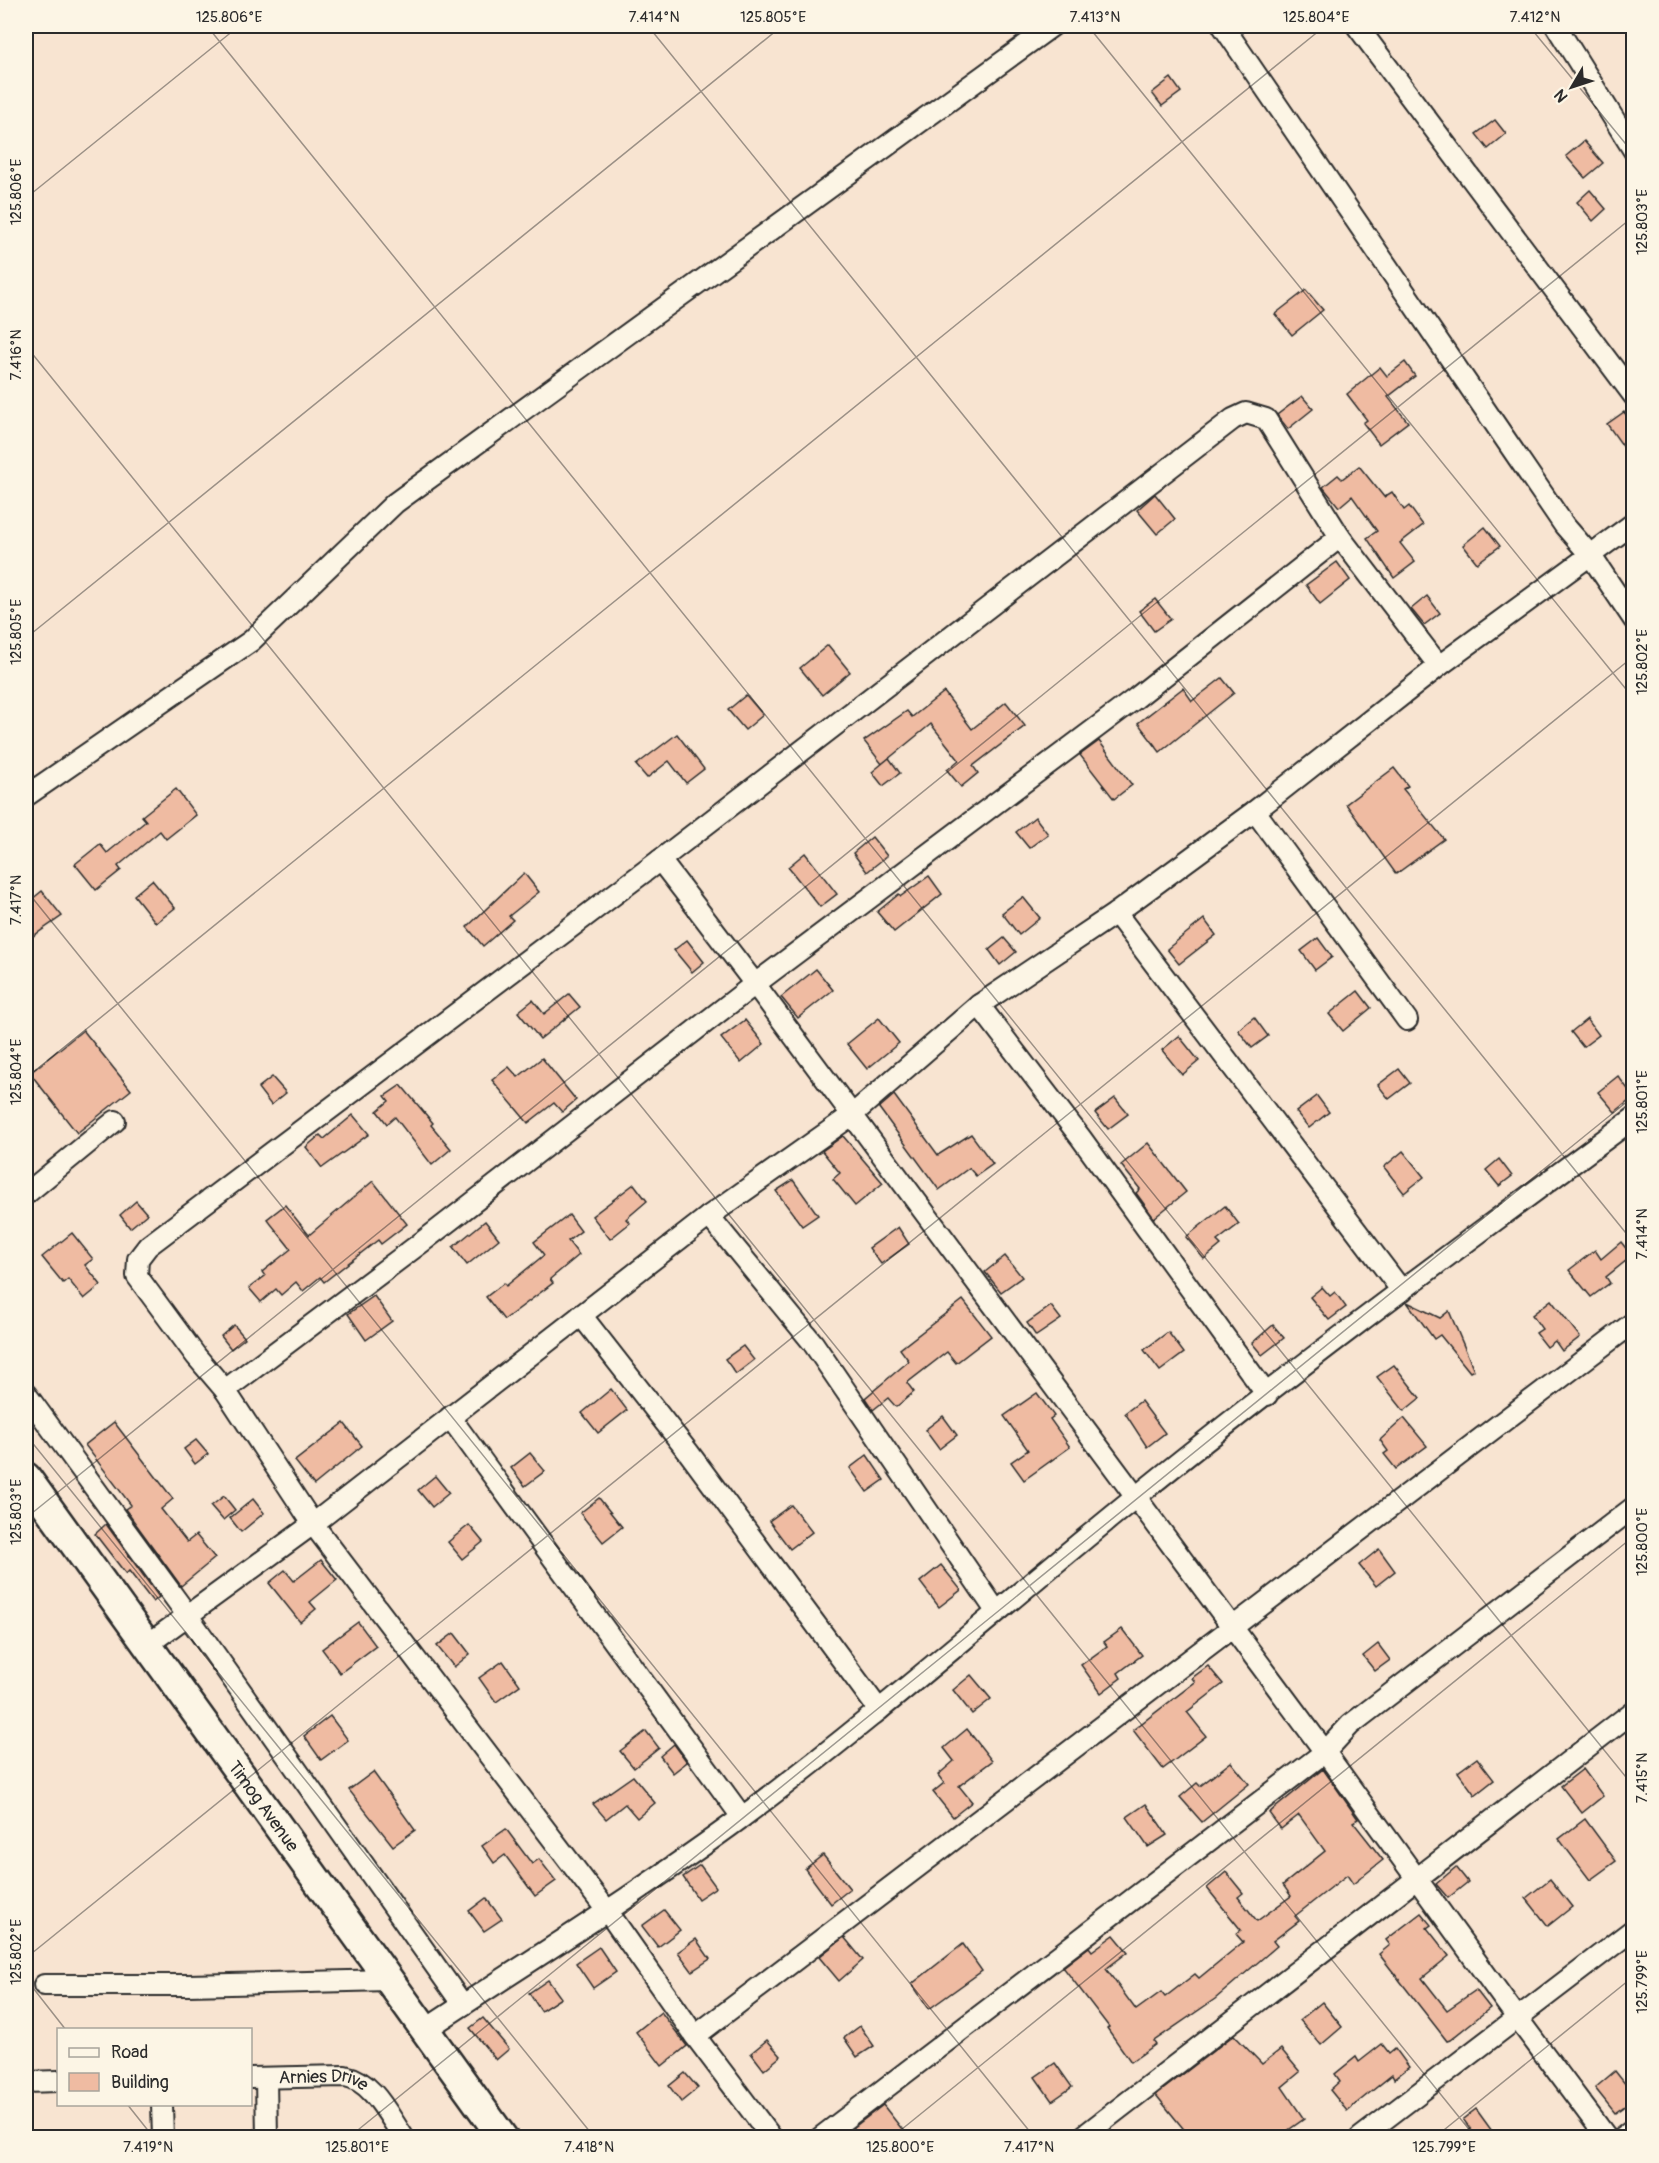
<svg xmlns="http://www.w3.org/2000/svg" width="1659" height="2163" font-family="Pangolin,sans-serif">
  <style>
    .building { fill: #efbba2; stroke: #2b2b2b; stroke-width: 1.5 }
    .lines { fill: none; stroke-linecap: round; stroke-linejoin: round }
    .minor-casing { stroke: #2b2b2b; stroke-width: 24 }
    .secondary-casing { stroke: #2b2b2b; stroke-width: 33 }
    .minor { stroke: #fcf5e5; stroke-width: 20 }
    .secondary { stroke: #fcf5e5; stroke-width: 28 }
    .ticks { fill: none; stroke: #2b2b2b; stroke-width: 1.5; stroke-opacity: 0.45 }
    .labels { text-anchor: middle; stroke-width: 6; stroke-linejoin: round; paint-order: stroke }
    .street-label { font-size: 18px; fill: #2b2b2b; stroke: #fcf5e5 }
    .neatline { fill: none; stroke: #2b2b2b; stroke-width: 2 }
    .ticks-label { font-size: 15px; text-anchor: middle; fill: #2b2b2b }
  </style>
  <rect width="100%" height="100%" fill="#f8e4d1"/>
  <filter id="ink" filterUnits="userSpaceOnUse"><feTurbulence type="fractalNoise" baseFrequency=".0167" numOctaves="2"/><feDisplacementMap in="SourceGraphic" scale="12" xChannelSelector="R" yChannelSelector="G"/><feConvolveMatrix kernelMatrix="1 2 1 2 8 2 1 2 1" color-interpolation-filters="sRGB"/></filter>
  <g filter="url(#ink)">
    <g class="building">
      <polygon points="1171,78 1181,92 1162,106 1152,93"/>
      <polygon points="1495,120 1506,134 1488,149 1476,134"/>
      <polygon points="1584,141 1603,163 1585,178 1566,156"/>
      <polygon points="1590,190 1606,209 1593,221 1577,202"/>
      <polygon points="1306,290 1323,310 1292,335 1275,314"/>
      <polygon points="1405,362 1415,376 1388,397 1408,422 1379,444 1363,423 1367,420 1347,394 1380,367 1387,376"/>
      <polygon points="1302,396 1313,409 1288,429 1277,415"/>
      <polygon points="1624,412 1634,425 1634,462 1607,424"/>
      <polygon points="1359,466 1384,497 1392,492 1404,510 1409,506 1423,525 1400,543 1415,562 1394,578 1367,538 1377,531 1352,496 1339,507 1323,487 1338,475 1342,479"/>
      <polygon points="1155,494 1175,519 1157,534 1137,510"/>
      <polygon points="1485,527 1500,546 1477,563 1463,545"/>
      <polygon points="1337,562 1350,580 1320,604 1306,585"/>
      <polygon points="1427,596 1440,613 1424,625 1411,609"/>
      <polygon points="1155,599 1171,619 1154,631 1139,611"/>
      <polygon points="828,645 850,672 822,695 800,668"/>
      <polygon points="1222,678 1234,693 1160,752 1138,723 1183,688 1192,701"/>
      <polygon points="944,692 972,729 1006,702 1025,726 973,766 978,773 961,787 947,770 959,760 931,724 882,764 864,741 907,711 912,717"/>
      <polygon points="746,695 763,715 745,730 728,710"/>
      <polygon points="677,734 704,769 686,783 669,761 647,778 636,765"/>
      <polygon points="1099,741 1132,785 1114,799 1080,755"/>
      <polygon points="889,758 900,773 883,786 872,772"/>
      <polygon points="1394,768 1408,786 1403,789 1444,839 1396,874 1346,804"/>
      <polygon points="176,789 196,815 166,839 160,831 118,866 121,870 96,890 75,864 100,844 107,853 146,821 142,816"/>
      <polygon points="1035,817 1048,834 1029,848 1016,832"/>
      <polygon points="872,837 887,856 867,872 853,853"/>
      <polygon points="805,853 837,894 820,907 788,867"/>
      <polygon points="524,873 539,892 509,916 513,920 483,946 467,927"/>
      <polygon points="929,876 942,894 894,932 877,912 899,894 901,896"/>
      <polygon points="152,880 175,908 156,923 134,895"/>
      <polygon points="42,891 62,916 26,941 26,904"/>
      <polygon points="1023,897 1040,918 1019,935 1002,913"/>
      <polygon points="1204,919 1216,935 1179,964 1167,949"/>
      <polygon points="1004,938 1016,952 1000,965 989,950"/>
      <polygon points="1318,938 1332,957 1315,970 1301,951"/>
      <polygon points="687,940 704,962 692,972 674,950"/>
      <polygon points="816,969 833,990 798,1018 781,997"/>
      <polygon points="1358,991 1371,1008 1343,1031 1329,1014"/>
      <polygon points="569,994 580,1007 540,1039 518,1012 533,1000 544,1014"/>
      <polygon points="1254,1017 1268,1036 1252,1048 1238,1030"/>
      <polygon points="879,1018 899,1043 867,1069 847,1044"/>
      <polygon points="1587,1019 1599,1035 1583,1047 1571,1032"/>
      <polygon points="745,1020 764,1044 741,1063 721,1038"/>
      <polygon points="83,1030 131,1090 77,1133 30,1073"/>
      <polygon points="1179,1036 1199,1061 1182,1075 1162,1050"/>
      <polygon points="542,1058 576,1100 562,1112 554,1103 528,1123 492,1080 509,1067 518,1077"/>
      <polygon points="1399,1069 1410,1083 1389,1099 1378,1085"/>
      <polygon points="1618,1076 1634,1097 1615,1112 1598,1092"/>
      <polygon points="272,1077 286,1093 271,1105 258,1088"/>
      <polygon points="401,1085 433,1123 431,1125 451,1149 432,1165 395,1117 387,1124 377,1111 389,1101 385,1096"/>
      <polygon points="894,1095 938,1155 971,1134 993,1164 976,1176 969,1168 939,1190 879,1108"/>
      <polygon points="1317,1096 1329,1112 1309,1128 1296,1112"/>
      <polygon points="1115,1098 1128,1114 1108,1129 1095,1113"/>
      <polygon points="353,1115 369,1134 322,1168 306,1147 320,1135 324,1139"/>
      <polygon points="843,1136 883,1183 855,1206 833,1179 840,1173 822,1151"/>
      <polygon points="1148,1143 1186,1192 1154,1218 1136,1193 1140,1189 1121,1165"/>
      <polygon points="1403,1151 1424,1177 1404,1193 1384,1167"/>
      <polygon points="1499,1159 1512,1176 1499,1186 1486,1170"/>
      <polygon points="793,1180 818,1215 802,1226 776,1191"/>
      <polygon points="373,1181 407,1224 381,1244 378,1240 324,1282 320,1277 303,1291 296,1282 281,1295 276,1289 261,1302 249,1288 265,1276 262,1272 291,1249 267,1219 285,1205 309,1235"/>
      <polygon points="634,1184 647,1201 626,1219 630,1223 610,1239 592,1216"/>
      <polygon points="136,1201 147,1214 130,1228 120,1215"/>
      <polygon points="1225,1206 1239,1224 1217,1241 1221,1245 1204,1259 1186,1237"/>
      <polygon points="569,1215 581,1231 568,1241 579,1255 550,1279 553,1283 504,1320 486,1297 504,1283 506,1286 544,1255 534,1242"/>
      <polygon points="485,1221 499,1239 467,1265 453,1247"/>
      <polygon points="898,1227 909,1244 881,1264 869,1248"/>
      <polygon points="72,1233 93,1259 85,1265 101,1285 84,1299 68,1279 63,1283 42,1257"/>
      <polygon points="1621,1242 1632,1256 1606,1277 1610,1283 1591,1297 1569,1270 1595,1250 1601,1259"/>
      <polygon points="1005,1256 1022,1277 1001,1292 985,1272"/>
      <polygon points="1322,1287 1330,1296 1335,1292 1346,1307 1329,1320 1310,1297"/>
      <polygon points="374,1296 392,1321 366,1340 348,1314"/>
      <polygon points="963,1300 991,1336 956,1363 947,1352 907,1383 914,1392 896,1407 888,1398 873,1410 865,1398 909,1361 900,1349"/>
      <polygon points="1551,1300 1580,1337 1562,1351 1555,1341 1547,1347 1536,1333 1542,1329 1532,1315"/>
      <polygon points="1407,1302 1440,1318 1449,1311 1474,1370 1470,1372 1440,1335 1434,1339"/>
      <polygon points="1051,1306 1061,1319 1036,1336 1027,1323"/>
      <polygon points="234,1325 245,1338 231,1349 221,1336"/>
      <polygon points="1273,1325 1284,1338 1262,1355 1252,1343"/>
      <polygon points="1168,1332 1184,1353 1160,1371 1144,1350"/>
      <polygon points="743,1346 754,1360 736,1374 725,1359"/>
      <polygon points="1394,1365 1420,1398 1404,1411 1377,1377"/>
      <polygon points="611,1389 627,1410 598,1433 582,1413"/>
      <polygon points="1037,1393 1054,1416 1050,1419 1070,1447 1024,1480 1011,1462 1028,1450 1004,1416"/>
      <polygon points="1141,1401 1165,1433 1147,1447 1125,1413"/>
      <polygon points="943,1416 957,1435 939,1449 925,1430"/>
      <polygon points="1404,1418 1427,1446 1396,1469 1384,1454 1388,1451 1380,1440"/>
      <polygon points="114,1422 173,1499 161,1509 187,1542 196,1535 215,1558 181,1586 125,1509 131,1505 85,1445"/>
      <polygon points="344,1423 362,1446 314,1485 295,1461"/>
      <polygon points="196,1440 208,1454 195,1464 184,1449"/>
      <polygon points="530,1453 545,1471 525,1486 511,1468"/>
      <polygon points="867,1455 884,1480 867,1492 850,1468"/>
      <polygon points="435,1476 449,1493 432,1507 418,1490"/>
      <polygon points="224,1496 235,1510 223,1520 211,1506"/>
      <polygon points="599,1498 622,1527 603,1542 580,1513"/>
      <polygon points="253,1499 264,1513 241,1532 230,1518"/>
      <polygon points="791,1505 812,1532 790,1549 769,1521"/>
      <polygon points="106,1524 159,1597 153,1602 129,1571 126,1574 95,1534"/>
      <polygon points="469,1525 483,1542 462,1559 448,1542"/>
      <polygon points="1379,1549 1395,1571 1376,1586 1359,1565"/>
      <polygon points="321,1560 337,1580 310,1602 316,1609 300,1622 269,1583 285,1570 294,1581"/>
      <polygon points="941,1565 961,1590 939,1607 920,1582"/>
      <polygon points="358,1622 376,1646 340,1673 322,1649"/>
      <polygon points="1122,1629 1142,1655 1118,1673 1121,1678 1101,1693 1081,1665 1107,1646 1104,1642"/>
      <polygon points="454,1633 470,1654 454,1667 437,1646"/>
      <polygon points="1378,1644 1390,1660 1375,1671 1363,1656"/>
      <polygon points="503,1661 520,1685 496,1702 479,1678"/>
      <polygon points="1208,1666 1223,1684 1187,1712 1206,1736 1163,1769 1133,1730 1195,1682 1192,1678"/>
      <polygon points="971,1675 991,1699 972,1714 953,1690"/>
      <polygon points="330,1716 348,1740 321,1760 304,1736"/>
      <polygon points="967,1729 992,1761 959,1786 972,1802 953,1817 933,1792 944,1783 938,1775 954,1761 944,1748"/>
      <polygon points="646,1731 659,1748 634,1768 620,1751"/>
      <polygon points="674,1744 687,1762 673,1773 660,1756"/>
      <polygon points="1477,1758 1494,1780 1475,1795 1458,1772"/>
      <polygon points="1231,1762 1249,1784 1202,1822 1180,1797 1197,1783 1200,1786"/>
      <polygon points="1323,1769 1358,1819 1353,1822 1383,1860 1353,1884 1347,1875 1295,1916 1299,1921 1273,1941 1277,1946 1215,1999 1154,2041 1156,2044 1131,2062 1107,2028 1109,2027 1063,1967 1089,1947 1092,1951 1114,1935 1128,1952 1106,1969 1136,2010 1161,1992 1165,1997 1195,1974 1199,1978 1243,1942 1236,1934 1241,1930 1207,1888 1226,1872 1243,1893 1238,1897 1257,1921 1291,1896 1283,1885 1325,1851 1299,1815 1281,1829 1269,1813"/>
      <polygon points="1583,1769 1603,1796 1582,1813 1561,1786"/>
      <polygon points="373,1772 415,1830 393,1846 349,1790"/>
      <polygon points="633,1776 655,1803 637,1818 625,1804 606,1819 593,1804"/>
      <polygon points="1146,1804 1167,1835 1148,1847 1127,1817"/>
      <polygon points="1585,1819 1616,1861 1590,1880 1559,1839"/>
      <polygon points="506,1829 532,1864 539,1859 556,1881 535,1896 505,1855 494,1863 482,1846"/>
      <polygon points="823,1855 850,1889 831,1904 805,1869"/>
      <polygon points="700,1865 716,1887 698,1899 683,1877"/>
      <polygon points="1456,1867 1468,1882 1448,1898 1436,1884"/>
      <polygon points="1550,1879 1572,1907 1548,1926 1526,1898"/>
      <polygon points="486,1898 502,1919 484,1931 469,1911"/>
      <polygon points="664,1910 680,1930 658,1947 642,1926"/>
      <polygon points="1421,1913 1431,1925 1427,1928 1449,1956 1422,1978 1447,2010 1476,1990 1490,2008 1450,2040 1447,2041 1379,1954 1390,1945 1386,1940"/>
      <polygon points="844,1937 863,1960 839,1981 819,1957"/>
      <polygon points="696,1939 710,1959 692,1971 678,1952"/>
      <polygon points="963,1944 982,1971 929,2009 912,1984"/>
      <polygon points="599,1947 616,1972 593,1988 576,1963"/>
      <polygon points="548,1980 561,1998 541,2011 529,1993"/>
      <polygon points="1322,2002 1342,2027 1321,2045 1300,2020"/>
      <polygon points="661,2012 687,2046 662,2066 636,2032"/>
      <polygon points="483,2018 509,2049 496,2060 470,2028"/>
      <polygon points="860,2026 874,2046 857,2057 844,2038"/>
      <polygon points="1234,2035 1262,2064 1281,2049 1300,2072 1282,2087 1304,2119 1277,2138 1191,2138 1156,2095"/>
      <polygon points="767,2040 781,2056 764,2070 751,2053"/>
      <polygon points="1382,2044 1389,2053 1395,2048 1409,2067 1394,2079 1392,2075 1347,2111 1330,2090 1340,2081 1335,2074 1356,2057 1359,2062"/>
      <polygon points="1055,2063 1072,2087 1052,2101 1035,2077"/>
      <polygon points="1615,2071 1634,2095 1634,2099 1615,2113 1595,2088"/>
      <polygon points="685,2073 698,2088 681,2102 669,2086"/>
      <polygon points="883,2105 909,2138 840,2138"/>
      <polygon points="1476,2109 1497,2138 1477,2138 1463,2119"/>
    </g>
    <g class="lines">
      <defs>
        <g id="minor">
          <polyline points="1223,26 1564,525 1591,556 1634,620"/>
          <polyline points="1357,26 1634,396"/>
          <polyline points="1556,26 1634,151"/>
          <polyline points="26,796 251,641 395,503 1052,26"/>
          <polyline points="1255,811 1407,1020"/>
          <polyline points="660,860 755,984 1325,1752 820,2138"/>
          <polyline points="1116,913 1402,1291"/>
          <polyline points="979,1005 1081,1138 1267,1395"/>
          <polyline points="26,1194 115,1121"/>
          <polyline points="709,1216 813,1343 996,1611"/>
          <polyline points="581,1315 689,1453 879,1710"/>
          <polyline points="225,1390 426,1239 755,984 1136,698 1340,537 1439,666"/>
          <polyline points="26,1394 188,1616 463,2005"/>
          <polyline points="450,1417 742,1817"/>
          <polyline points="147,1645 313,1524 709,1216 852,1115 979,1005 1116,913 1255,811 1439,666 1634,523"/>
          <polyline points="44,1985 188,1985 389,1980"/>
          <path d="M 425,2030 C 531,1960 639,1893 741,1818 C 876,1718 1001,1606 1131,1501 C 1294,1368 1465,1243 1634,1118"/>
          <polyline points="695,2036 1634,1322"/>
          <path id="s1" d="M 250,2078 L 345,2076 C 373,2081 388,2115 404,2138"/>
          <polyline points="266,2078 267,2138"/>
          <polyline points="26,2082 58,2081"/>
          <polyline points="162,2104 163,2138"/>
          <polyline points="772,2138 695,2036 608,1912 313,1524 225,1390 196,1356 137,1276 138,1259 148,1246 660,860 1233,419 1246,413 1266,419 1340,537"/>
          <polyline points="1081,2138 1634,1711"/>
          <polyline points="1360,2138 1634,1929"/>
          <polyline points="1607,2138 1518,2019 1325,1752 1350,1725 1634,1507"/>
          <polyline points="1621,2138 1634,2128"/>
        </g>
        <g id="secondary">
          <path id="s2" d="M 26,1477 L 503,2138"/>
        </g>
      </defs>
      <use href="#minor" class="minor-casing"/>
      <use href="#secondary" class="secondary-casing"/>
      <use href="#minor" class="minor"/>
      <use href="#secondary" class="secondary"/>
    </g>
  </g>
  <path class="ticks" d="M 207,26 L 1634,1787M 648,26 L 1634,1243M 1088,26 L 1634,699M 1529,26 L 1634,154M 26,198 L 239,26M 26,346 L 1476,2138M 26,638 L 782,26M 26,890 L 1035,2138M 26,1078 L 1325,26M 26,1435 L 595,2138M 26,1518 L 1634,216M 26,1958 L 1634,656M 26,1979 L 66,2030M 127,2104 L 154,2138M 348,2138 L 1634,1096M 891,2138 L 1634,1536M 1434,2138 L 1634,1976"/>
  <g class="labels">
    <g class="street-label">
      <text dy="6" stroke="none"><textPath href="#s2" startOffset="406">Timog Avenue</textPath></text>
      <text dy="6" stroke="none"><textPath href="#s1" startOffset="74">Arnies Drive</textPath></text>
    </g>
  </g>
  <rect width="1659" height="2163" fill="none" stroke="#fcf5e5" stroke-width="66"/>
  <rect x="57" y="2028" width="195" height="78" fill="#fcf5e5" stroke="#a8a49b" stroke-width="1.5"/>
  <rect x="69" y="2048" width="30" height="9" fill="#fcf5e5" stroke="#a8a49b" stroke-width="1.5"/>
  <text x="111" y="2058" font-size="18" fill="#2b2b2b">Road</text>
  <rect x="69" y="2073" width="30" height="18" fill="#efbba2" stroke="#a8a49b" stroke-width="1.5"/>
  <text x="111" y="2088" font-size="18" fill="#2b2b2b">Building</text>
  <g transform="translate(1572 87) rotate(231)" stroke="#fcf5e5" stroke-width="4.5" paint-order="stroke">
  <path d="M0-4.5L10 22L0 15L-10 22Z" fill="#2b2b2b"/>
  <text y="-9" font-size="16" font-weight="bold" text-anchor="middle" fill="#2b2b2b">N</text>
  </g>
  <rect x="33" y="33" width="1593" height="2097" class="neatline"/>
  <g class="ticks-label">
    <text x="229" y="22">125.806°E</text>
    <text x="654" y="22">7.414°N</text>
    <text x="773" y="22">125.805°E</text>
    <text x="1095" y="22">7.413°N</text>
    <text x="1316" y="22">125.804°E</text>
    <text x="1535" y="22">7.412°N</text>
    <text transform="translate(16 192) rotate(-90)" y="5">125.806°E</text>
    <text transform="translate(1642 222) rotate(-90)" y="5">125.803°E</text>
    <text transform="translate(16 355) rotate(-90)" y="5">7.416°N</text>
    <text transform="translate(16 632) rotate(-90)" y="5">125.805°E</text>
    <text transform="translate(1642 662) rotate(-90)" y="5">125.802°E</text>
    <text transform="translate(16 900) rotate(-90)" y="5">7.417°N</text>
    <text transform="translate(16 1072) rotate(-90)" y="5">125.804°E</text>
    <text transform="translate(1642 1102) rotate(-90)" y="5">125.801°E</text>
    <text transform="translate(1642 1234) rotate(-90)" y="5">7.414°N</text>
    <text transform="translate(16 1512) rotate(-90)" y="5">125.803°E</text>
    <text transform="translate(1642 1542) rotate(-90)" y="5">125.800°E</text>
    <text transform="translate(1642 1778) rotate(-90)" y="5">7.415°N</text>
    <text transform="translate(16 1952) rotate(-90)" y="5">125.802°E</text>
    <text transform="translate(1642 1982) rotate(-90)" y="5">125.799°E</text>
    <text x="148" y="2152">7.419°N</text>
    <text x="357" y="2152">125.801°E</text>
    <text x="589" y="2152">7.418°N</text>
    <text x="900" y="2152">125.800°E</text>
    <text x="1029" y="2152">7.417°N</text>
    <text x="1444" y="2152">125.799°E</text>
  </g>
</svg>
